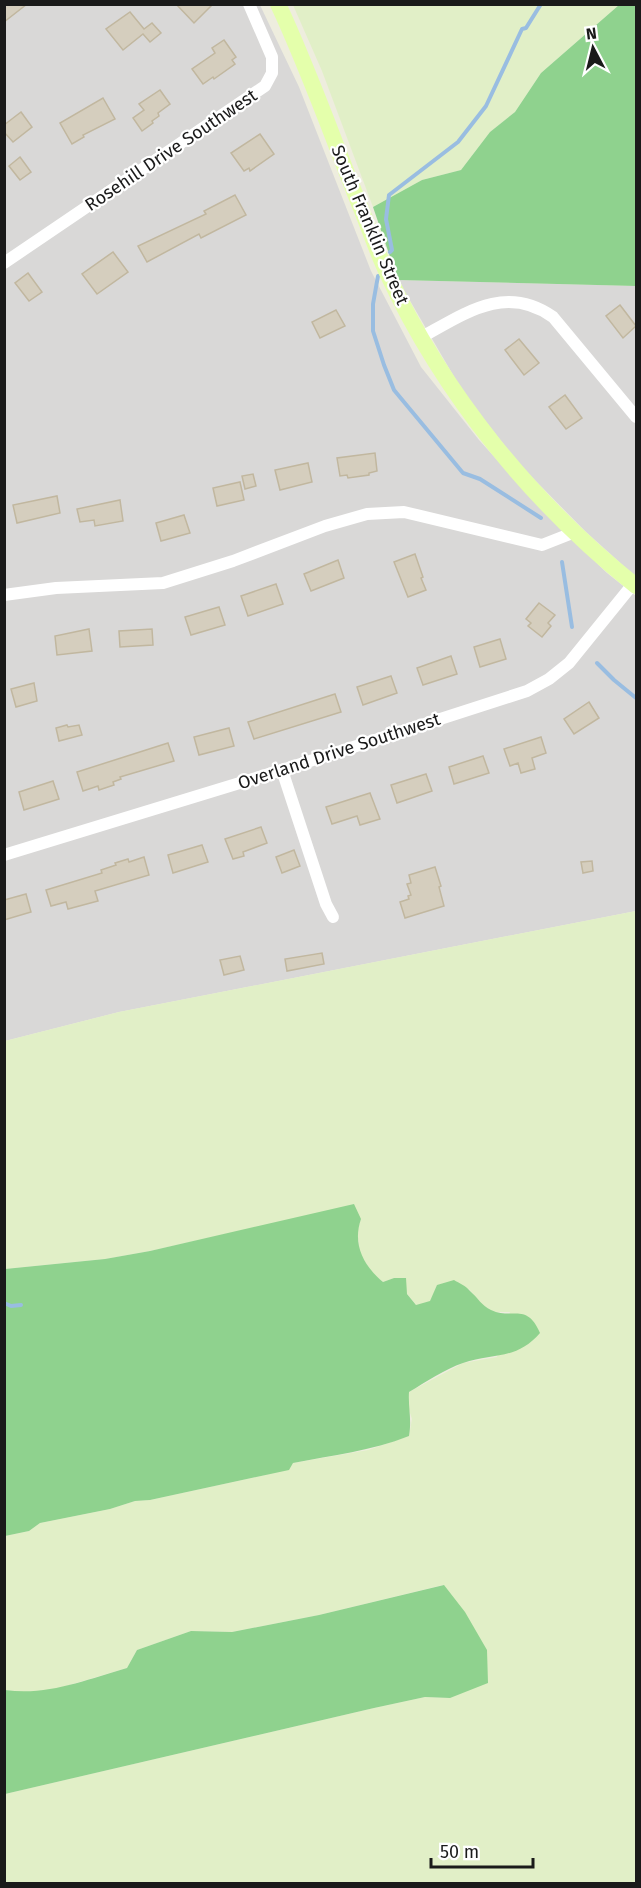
<svg xmlns="http://www.w3.org/2000/svg" width="641" height="1888" font-family="'Fira Sans',sans-serif">
  <style>
    .residential { fill: #d9d8d7 }
    .farmland { fill: #e1efc7 }
    .forest { fill: #8fd28e }
    .lines { fill: none; stroke-linecap: round; stroke-linejoin: round }
    .stream { stroke: #99bde1; stroke-width: 4 }
    .building { fill: #d5cebe; stroke: #c1b79f; stroke-width: 1.5 }
    .street { stroke: #fff; stroke-width: 12 }
    .secondary { stroke: #e4ffab; stroke-width: 16 }
    .labels { text-anchor: middle; stroke-width: 4.5; stroke-linejoin: round; paint-order: stroke }
    .street-label { font-size: 18px; fill: #1a1a1a; stroke: #fff }
  </style>
  <rect width="100%" height="100%" fill="#eeedde"/>
  <g class="residential">
    <polygon points="5,5 260,5 299,87 371,271 421,367 479,440 545,513 607,573 636,596 636,911 119,1012 5,1041"/>
    <polygon points="398,280 636,286 636,577 586,532 520,465 464,394"/>
  </g>
  <g class="farmland">
    <polygon points="293,5 619,5 541,73 515,112 490,132 461,170 422,180 373,207 322,71"/>
    <polygon points="636,911 636,1883 5,1883 5,1794 374,1708 425,1697 450,1698 443,1585 319,1615 232,1632 191,1631 137,1650 127,1668 49,1691 24,1693 5,1690 5,1536 29,1531 40,1523 110,1509 135,1501 150,1500 265,1475 293,1463 368,1450 409,1436 412,1419 408,1407 409,1392 463,1363 497,1357 510,1312 493,1312 481,1304 469,1289 417,1306 394,1278 383,1282 373,1274 360,1254 357,1230 361,1219 297,1218 150,1251 105,1259 5,1269 5,1041 119,1012"/>
  </g>
  <g class="forest">
    <polygon points="619,5 636,5 636,286 398,280 373,207 422,180 461,170 490,132 515,112 541,73"/>
    <path d="M 354,1204 L 361,1219 C 352,1245 364,1266 383,1282 L 394,1278 L 406,1278 L 407,1294 L 416,1305 L 430,1301 L 437,1285 L 454,1280 C 459,1283 466,1286 470,1291 C 478,1298 482,1306 491,1310 C 512,1320 527,1302 540,1333 C 517,1360 493,1353 463,1363 C 445,1369 426,1382 409,1392 C 408,1408 412,1419 409,1436 C 371,1451 333,1455 293,1463 L 289,1470 L 150,1500 L 135,1501 L 110,1509 L 40,1523 L 29,1531 L 5,1536 L 5,1269 L 105,1259 L 150,1251 Z"/>
    <path d="M 444,1585 L 465,1612 L 487,1650 L 488,1683 L 450,1698 L 425,1697 L 374,1708 L 5,1794 L 5,1690 C 48,1696 85,1680 127,1668 L 137,1650 L 191,1631 L 232,1632 L 319,1615 Z"/>
  </g>
  <g class="lines">
    <g class="stream">
      <polyline points="390,252 392,250 386,219 389,195 458,142 486,106 522,29 526,28 541,4"/>
      <polyline points="378,276 373,304 373,331 384,365 394,390 463,473 480,479 541,518"/>
      <polyline points="562,562 572,627"/>
      <polyline points="597,663 614,680 636,698"/>
      <polyline points="4,1303 11,1306 21,1305"/>
    </g>
  </g>
  <g class="building">
    <polygon points="4,4 27,4 4,22"/>
    <polygon points="176,4 213,4 194,23"/>
    <polygon points="130,12 144,29 152,23 161,33 150,42 143,34 123,50 106,29"/>
    <polygon points="224,40 236,57 232,60 235,64 214,79 213,77 203,84 192,69 215,53 212,48"/>
    <polygon points="160,90 170,104 158,113 159,116 152,121 153,123 142,131 133,118 144,110 139,104"/>
    <polygon points="103,98 115,119 83,135 84,137 72,144 60,123"/>
    <polygon points="21,112 32,127 13,142 4,132 4,125"/>
    <polygon points="260,134 274,154 250,171 249,168 244,171 231,153"/>
    <polygon points="20,157 31,172 20,180 9,166"/>
    <polygon points="235,195 246,215 201,238 199,234 147,262 138,246 206,214 204,211"/>
    <polygon points="113,252 128,272 97,294 82,274"/>
    <polygon points="28,273 42,292 29,301 15,283"/>
    <polygon points="620,305 636,326 623,338 606,316"/>
    <polygon points="336,310 345,326 320,338 312,322"/>
    <polygon points="519,339 539,363 524,375 505,350"/>
    <polygon points="565,395 582,418 566,429 549,407"/>
    <polygon points="375,453 377,471 369,473 369,475 348,478 347,475 340,476 337,458"/>
    <polygon points="308,463 312,482 280,490 275,470"/>
    <polygon points="253,474 256,486 245,489 242,476"/>
    <polygon points="240,482 244,500 217,506 213,488"/>
    <polygon points="57,496 60,513 17,523 13,505"/>
    <polygon points="120,500 123,521 95,526 94,520 80,522 77,509"/>
    <polygon points="184,515 190,533 161,541 156,523"/>
    <polygon points="415,554 423,577 421,578 426,590 408,597 394,562"/>
    <polygon points="338,560 344,578 311,591 304,574"/>
    <polygon points="276,584 283,604 248,616 241,596"/>
    <polygon points="539,603 555,615 548,623 551,626 542,637 528,626 531,623 526,619"/>
    <polygon points="219,607 225,625 191,635 185,617"/>
    <polygon points="89,629 92,651 57,655 55,636"/>
    <polygon points="152,629 153,645 120,647 119,631"/>
    <polygon points="500,639 506,659 480,667 474,647"/>
    <polygon points="451,656 457,674 423,685 417,668"/>
    <polygon points="391,676 397,693 363,705 357,687"/>
    <polygon points="34,683 37,701 16,707 11,689"/>
    <polygon points="335,694 341,712 254,739 248,722"/>
    <polygon points="589,702 599,718 574,734 564,719"/>
    <polygon points="67,725 68,727 79,725 82,735 59,741 56,728"/>
    <polygon points="229,728 234,746 199,755 194,737"/>
    <polygon points="541,737 546,753 532,758 535,769 521,773 518,763 510,766 504,749"/>
    <polygon points="168,743 174,761 120,777 121,779 113,782 114,785 99,790 98,786 83,791 77,772"/>
    <polygon points="483,756 489,773 454,784 449,767"/>
    <polygon points="426,774 432,791 397,803 391,785"/>
    <polygon points="53,781 59,799 24,810 19,792"/>
    <polygon points="370,793 380,819 360,825 357,816 332,824 326,807"/>
    <polygon points="261,827 267,843 243,852 244,856 233,859 225,839"/>
    <polygon points="202,845 208,862 173,873 168,855"/>
    <polygon points="294,850 300,866 282,873 276,857"/>
    <polygon points="144,857 149,875 95,891 98,901 68,909 66,902 51,906 46,890 102,873 101,870 116,865 115,863 128,859 129,862"/>
    <polygon points="592,861 593,871 583,873 581,862"/>
    <polygon points="435,867 441,886 439,887 444,906 405,918 400,902 409,899 408,896 411,895 407,884 411,883 409,875"/>
    <polygon points="26,894 31,912 4,920 4,900"/>
    <polygon points="322,953 324,964 287,971 285,959"/>
    <polygon points="240,956 244,970 224,975 220,960"/>
  </g>
  <g class="lines">
    <g class="street">
      <polyline points="4,263 265,86 272,73 272,57 249,4"/>
      <path d="M 420,338 C 464,314 505,283 553,317 L 636,417"/>
      <polyline points="4,595 56,588 163,583 233,561 325,526 367,514 404,512 542,545 575,532"/>
      <polyline points="282,770 326,904 333,917"/>
      <polyline points="4,855 282,770 527,691 549,679 569,663 633,584"/>
    </g>
    <path class="secondary" d="M 278,4 C 309,70 333,139 360,206 C 369,228 377,252 387,273 C 444,395 532,503 636,586"/>
  </g>
  <g class="labels">
    <g class="street-label">
      <text transform="translate(171 150) rotate(-34)" y="6">Rosehill Drive Southwest</text>
      <text transform="translate(370 225) rotate(67)" y="6">South Franklin Street</text>
      <text transform="translate(339 751) rotate(-18)" y="6">Overland Drive Southwest</text>
    </g>
  </g>
  <rect width="641" height="1888" fill="none" stroke="#1a1a1a" stroke-width="12"/>
  <g transform="translate(593 48) rotate(353)" stroke="#ffffff" stroke-width="4.5" paint-order="stroke">
  <path d="M0-4.5L10 22L0 15L-10 22Z" fill="#1a1a1a"/>
  <text y="-9" font-size="16" font-weight="bold" text-anchor="middle" fill="#1a1a1a">N</text>
  </g>
  <path d="M431 1858v9h102v-9" fill="none" stroke="#1a1a1a" stroke-width="3"/>
  <text x="440" y="1858" font-size="18" fill="#1a1a1a" stroke="#ffffff" stroke-width="4.5" paint-order="stroke">50 m</text>
</svg>
